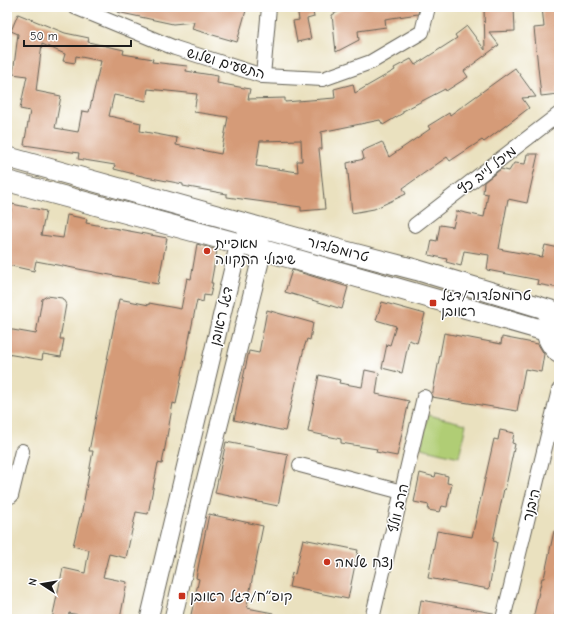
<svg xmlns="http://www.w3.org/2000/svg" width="566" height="626" font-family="'Comic Neue','Playpen Sans Hebrew',sans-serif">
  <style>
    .green { fill: #b0cd74; stroke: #667448 }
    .building { fill: #d59b78; fill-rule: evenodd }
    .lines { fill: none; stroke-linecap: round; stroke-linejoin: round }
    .minor-casing { stroke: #646155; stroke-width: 16 }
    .tertiary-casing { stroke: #646155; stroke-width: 19 }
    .secondary-casing { stroke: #646155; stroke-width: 22 }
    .minor { stroke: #fff; stroke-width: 14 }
    .tertiary { stroke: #fff; stroke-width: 17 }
    .secondary { stroke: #fff; stroke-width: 20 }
    .poi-dot { fill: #c8321e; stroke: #fff; stroke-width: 1.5 }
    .labels { text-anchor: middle; stroke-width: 3; stroke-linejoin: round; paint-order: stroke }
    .street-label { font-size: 14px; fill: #1c1c1c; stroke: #fff }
    .poi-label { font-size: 14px; fill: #1c1c1c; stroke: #fff; text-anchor: start }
  </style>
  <rect width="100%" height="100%" fill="#fff"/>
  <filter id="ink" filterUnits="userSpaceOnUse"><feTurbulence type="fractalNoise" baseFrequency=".025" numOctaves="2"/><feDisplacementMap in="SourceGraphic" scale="8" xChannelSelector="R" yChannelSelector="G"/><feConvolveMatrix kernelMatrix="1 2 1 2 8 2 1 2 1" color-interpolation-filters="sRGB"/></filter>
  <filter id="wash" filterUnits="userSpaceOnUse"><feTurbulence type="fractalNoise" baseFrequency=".012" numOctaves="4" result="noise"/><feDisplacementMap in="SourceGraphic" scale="16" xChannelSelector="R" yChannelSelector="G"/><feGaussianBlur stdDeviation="0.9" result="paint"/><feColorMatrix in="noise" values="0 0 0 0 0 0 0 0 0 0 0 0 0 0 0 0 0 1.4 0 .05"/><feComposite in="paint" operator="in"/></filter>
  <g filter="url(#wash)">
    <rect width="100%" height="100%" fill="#eae1bf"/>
    <polygon class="green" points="428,415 466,424 459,457 421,448"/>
    <g id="blocks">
      <g class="building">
        <polygon points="118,7 247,7 237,42 192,29 194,22 173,24 117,12"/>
        <polygon points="297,7 312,7 314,17 307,19 311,39 297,42 293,21 299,20"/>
        <polygon points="347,7 418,7 419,10 418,14 385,19 386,27 358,31 359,40 336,52 332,15"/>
        <path d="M 484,7 L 514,7 L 515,31 L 489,32 L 499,45 L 464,71 L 468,77 L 446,91 L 445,89 L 403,111 L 403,113 L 383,125 L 380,120 L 321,132 L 322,149 L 319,149 L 325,209 L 301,211 L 301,207 L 227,197 L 227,194 L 183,186 L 183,184 L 146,177 L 114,169 L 115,165 L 78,159 L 79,153 L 24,145 L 30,111 L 20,109 L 27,76 L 13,74 L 18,34 L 11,31 L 18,14 L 65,33 L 89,38 L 88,42 L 124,50 L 123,54 L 153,59 L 152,62 L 187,66 L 186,71 L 218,76 L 217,83 L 250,89 L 248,99 L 285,98 L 285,102 L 335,98 L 334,89 L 353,84 L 355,93 L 395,70 L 394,68 L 411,59 L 415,65 L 457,38 L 455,35 L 467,26 L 485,50 ZM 42,44 L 65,54 L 63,61 L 75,63 L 76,56 L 101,61 L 89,112 L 82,111 L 78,132 L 55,128 L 61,96 L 36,91 ZM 148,89 L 197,94 L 194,112 L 228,117 L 221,154 L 176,145 L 177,138 L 140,131 L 141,123 L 109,116 L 114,95 L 146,101 ZM 301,140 L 302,161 L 297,161 L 298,172 L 256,166 L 260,141 Z"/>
        <polygon points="542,7 559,7 559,87 557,87 558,94 541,96 534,28 544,27"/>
        <polygon points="515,68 536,97 522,98 529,108 484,142 482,140 450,161 447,157 403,188 406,194 374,209 352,213 347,163 364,159 362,151 382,142 389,157 430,129 428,126 449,113 450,115"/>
        <polygon points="527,154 538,154 527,203 508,199 499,249 542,257 545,245 559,248 559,288 537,284 538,280 487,270 489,255 464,251 461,266 446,262 447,259 429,255 432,240 437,241 440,225 453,227 457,211 484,217 488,194 483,193 484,182 501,169 509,171 514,163 525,164"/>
        <polygon points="12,204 46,211 41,235 63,238 67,215 87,219 86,223 167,238 158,284 36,261 34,271 7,265 7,231"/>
        <polygon points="197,244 217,250 211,283 213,283 210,296 204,295 203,302 197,300 176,404 173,403 162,464 158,463 148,514 136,512 126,558 109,554 103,577 127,582 120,619 98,619 69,613 68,619 52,619 63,568 85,573 89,550 73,546 80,517 81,517 93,451 89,451 119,299 149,305 149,303 181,309 187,278 191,279"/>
        <polygon points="292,270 348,287 342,309 285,292"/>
        <polygon points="47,296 62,298 66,304 60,339 64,339 61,357 43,354 42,360 7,354 7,329 36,334 42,299"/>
        <polygon points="382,302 425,314 417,343 409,340 402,373 382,368 387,344 390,345 396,326 376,320"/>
        <polygon points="267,310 313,323 310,340 307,339 304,348 285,431 234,420 249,351 259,353"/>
        <polygon points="444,333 501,344 502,337 538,344 544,354 541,372 525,369 517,411 432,397"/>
        <polygon points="365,370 379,373 376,394 409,401 397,456 376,452 377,449 341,443 341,439 308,432 319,375 340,380 339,383 362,387"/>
        <polygon points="500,430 514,433 512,443 515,444 505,490 504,489 493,541 497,542 489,589 428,578 437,531 472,537 494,439 498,440"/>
        <polygon points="226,442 288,454 278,506 215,493"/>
        <polygon points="420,473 435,477 436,473 448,476 447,483 452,484 448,501 447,507 442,506 440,512 428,510 429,505 414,502"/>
        <polygon points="209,514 263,526 247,605 248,605 247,608 273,613 273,619 190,619 199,579 196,578"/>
        <polygon points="554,531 559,531 559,596 554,619 533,619 542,578 544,578"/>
        <polygon points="303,539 358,550 348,599 289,587 292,573 295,574"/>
        <polygon points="421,600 493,613 492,619 418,619"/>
      </g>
    </g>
  </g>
  <g filter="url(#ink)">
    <use href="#blocks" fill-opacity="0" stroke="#646155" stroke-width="1"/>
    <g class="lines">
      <defs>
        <g id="minor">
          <polyline points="75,7 175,48 263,76 323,79 371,62 422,32 428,7"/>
          <polyline points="263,76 269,7"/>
          <polyline points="415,225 559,114"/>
          <polyline points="300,465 402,492"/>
          <polyline points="7,495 11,496 22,451"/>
          <polyline points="372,619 424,397"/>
          <polyline points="503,619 559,390"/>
        </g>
        <polyline id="tertiary" points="149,619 239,243 255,226 263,250 200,501 173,619"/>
        <g id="secondary">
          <polyline points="7,157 340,250 417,270 553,311"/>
          <polyline points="7,181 263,250 546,331"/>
          <path d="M 549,318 C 543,333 548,343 559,353"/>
        </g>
      </defs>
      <use href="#minor" class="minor-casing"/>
      <use href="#tertiary" class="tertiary-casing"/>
      <use href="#secondary" class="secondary-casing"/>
      <use href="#minor" class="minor"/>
      <use href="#tertiary" class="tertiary"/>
      <use href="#secondary" class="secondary"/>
    </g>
  </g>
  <g class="poi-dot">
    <circle cx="207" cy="251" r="4"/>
    <rect x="429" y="299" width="8" height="8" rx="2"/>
    <circle cx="327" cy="562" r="4"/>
    <rect x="178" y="592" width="8" height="8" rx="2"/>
  </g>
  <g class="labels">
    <g class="street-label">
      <text transform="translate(226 63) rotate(16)" y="5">התשעים ושלוש</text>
      <text transform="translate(487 170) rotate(-38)" y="5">מיכל לייב כץ</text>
      <text transform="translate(338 249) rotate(15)" y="5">טרומפלדור</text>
      <text transform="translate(221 316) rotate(-77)" y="5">דגל ראובן</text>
      <text transform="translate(531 505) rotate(-76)" y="5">היבנר</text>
      <text transform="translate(398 508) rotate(-77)" y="5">הרב וולף</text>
    </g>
    <g class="poi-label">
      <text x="215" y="248">מאפיית<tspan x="215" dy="16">שיבולי התקווה</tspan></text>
      <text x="441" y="300">טרומפלדור/דגל<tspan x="441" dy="16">ראובן</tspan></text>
      <text x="335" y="567">נצח שלמה</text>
      <text x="190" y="601">קופ״ח/דגל ראובן</text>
    </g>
  </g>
  <rect width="566" height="626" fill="none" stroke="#fff" stroke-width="24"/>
  <g transform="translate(42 584) rotate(282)" stroke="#ffffff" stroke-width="3" paint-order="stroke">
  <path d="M0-3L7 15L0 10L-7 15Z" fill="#1c1c1c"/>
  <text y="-6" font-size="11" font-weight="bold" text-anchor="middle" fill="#1c1c1c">N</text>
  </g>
  <path d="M24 40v6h107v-6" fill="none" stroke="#1c1c1c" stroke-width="2"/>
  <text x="30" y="40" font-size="12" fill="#1c1c1c" stroke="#ffffff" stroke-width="3" paint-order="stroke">50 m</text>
</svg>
